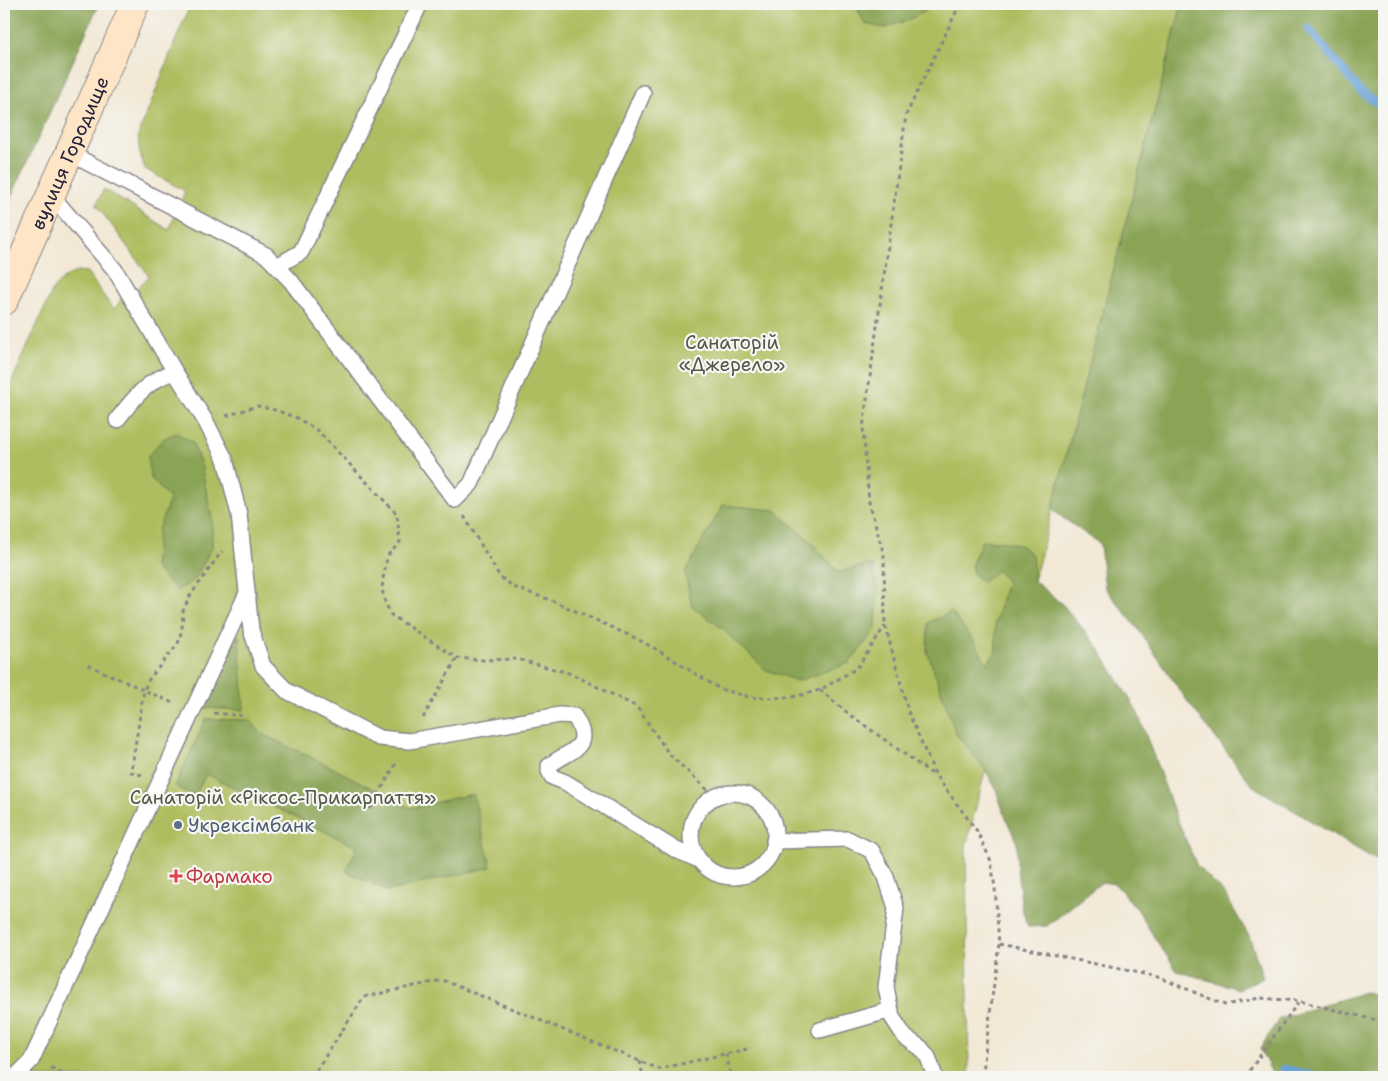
<svg xmlns="http://www.w3.org/2000/svg" width="1388" height="1081" viewBox="0 0 1388 1081" font-family="'Shantell Sans',sans-serif">
<style>
.green{fill:#aebd5f;stroke:#68704d}
.forest{fill:#8aa456;stroke:#566348}
.lines{fill:none;stroke-linecap:round;stroke-linejoin:round}
.stream{stroke:#69a2d8;stroke-width:8}
.lane-casing{stroke:#8a8588;stroke-width:18}
.secondary-casing{stroke:#8a8588;stroke-width:30}
.path{stroke:#8a8588;stroke-width:3;stroke-dasharray:4 4;stroke-linecap:butt}
.lane{stroke:#fff;stroke-width:15}
.secondary{stroke:#fde5c5;stroke-width:28}
.service-dot{fill:#5c6f8a;stroke:#f6f6f2;stroke-width:2}
.health-dot{fill:#e0444e;stroke:#f6f6f2;stroke-width:2}
.labels{text-anchor:middle;stroke-width:4.5;stroke-linejoin:round;paint-order:stroke}
.street-label{font-size:19px;fill:#22223b;stroke:#f6f6f2}
.park-label{font-size:19px;fill:#535848;stroke:#f6f6f2}
.service-label{font-size:19px;fill:#4e5e75;stroke:#f6f6f2;text-anchor:start}
.health-label{font-size:19px;fill:#be3a42;stroke:#f6f6f2;text-anchor:start}
</style>
<rect width="100%" height="100%" fill="#f6f6f2"/>
<filter id="ink" filterUnits="userSpaceOnUse"><feTurbulence type="fractalNoise" baseFrequency=".02" numOctaves="2"/><feDisplacementMap in="SourceGraphic" scale="10" xChannelSelector="R" yChannelSelector="G"/><feConvolveMatrix kernelMatrix="1 2 1 2 8 2 1 2 1" color-interpolation-filters="sRGB"/></filter>
<filter id="wash" filterUnits="userSpaceOnUse"><feTurbulence type="fractalNoise" baseFrequency=".0096" numOctaves="4" result="noise"/><feDisplacementMap in="SourceGraphic" scale="20" xChannelSelector="R" yChannelSelector="G"/><feGaussianBlur stdDeviation="1.12" result="paint"/><feColorMatrix in="noise" values="0 0 0 0 0 0 0 0 0 0 0 0 0 0 0 0 0 1.4 0 .05"/><feComposite in="paint" operator="in"/></filter>
<g filter="url(#wash)">
<rect width="100%" height="100%" fill="#f2e8d5"/>
<path class="green" d="M191,4h991l-216,842 3,231h-965v-678l49,-110c10,-11 19,-19 34,-17l26,37 6,-6 3,-6 3,3 24,-24 -53,-72 8,-15 65,41 16,-39 -40,-22 -5,-15 -2,-18 42,-107z"/>
<path class="forest" d="M4,4h95l-95,209z
M855,4h73l-2,7 -18,9 -23,8 -20,-4z
M1182,4h202v861l-131,-79 -65,-84 -50,-73 -33,-41 -5,-44 -48,-34z
M176,433l16,9 9,23 11,53v29l-17,32 -18,12 -23,-24 4,-37 12,-31 -20,-22 -2,-21 15,-17z
M723,505l52,5 34,30 29,32 34,-8 6,26 -2,39 -27,34 -51,18 -32,-11 -43,-41 -31,-23 -7,-34z
M982,541h19l21,5 10,9 2,26 29,24 35,42 39,64 38,103 22,52 27,27 25,43 14,41 -24,12 -62,-18 -23,-34 -16,-27 -23,-26 -13,-2 -55,44 -19,1 -6,-18 -5,-40v-26l-12,-27 -10,-29 -10,-18 -29,-35 -29,-83 1,-28 23,-11 23,29 13,23 9,-13 -1,-28 12,-41 -9,-12 -16,12 -8,-7 -3,-9z
M239,635l5,75 -41,-2z
M206,719l44,1 12,14 67,32 81,42 63,-14 18,73 -103,24 -42,-20 11,-24 -151,-73 -11,22 -20,-10z
M1365,992l19,5v80h-110l-14,-28 19,-30z"/>
<g class="lines">
<path class="stream" d="M1308,28l52,63 24,18
M1284,1069l34,8"/>
</g>
</g>
<g filter="url(#ink)">
<g class="lines">
<g class="lane-casing">
<path id="lane" d="M69,153l197,102 25,26 164,219 16,-16 172,-391
M51,195l64,75 60,102 31,50 19,37 14,55 12,116 12,36 24,25 92,47 30,3 151,-26 14,1c22,33 -6,34 -25,50v5l3,6 13,5 111,68 23,10
M277,266l24,-14 117,-244 1,-4
M117,420c16,-21 31,-41 58,-48
M691 835a42 42 0 1 1 84 0a42 42 0 1 1-84 0Z
M774,841l74,-2 24,12 14,26 10,31 -10,79 6,30 13,20 16,11 7,9 7,20
M820,1030l71,-20
M15,1077l16,-16 216,-468"/>
</g>
<g class="secondary-casing">
<g id="secondary">
<path id="s1" d="M4,301l131,-297"/>
</g>
</g>
<path class="path" d="M960,4l-54,111 -43,313 6,74 15,53 1,70 24,89 27,62 41,55 14,30 4,27 4,56 -15,117 -1,16
M226,416l31,-10 18,4 22,8 21,13 79,83 3,28 -12,13 -4,16 -2,18 3,13 6,13 66,43 26,2 34,-1 55,15 65,33 32,47 47,44
M464,516l36,61 16,11 37,13 78,35 25,13 64,40 29,8 19,1 25,-1 27,-7 37,-22 28,-42
M88,665l87,39
M820,690l29,24 86,62
M214,713l31,3
M423,718l34,-60
M142,775l-11,-3 13,-82 5,-11 29,-35 4,-15 1,-18 7,-15 32,-45
M370,809l28,-49
M999,944l159,33 67,28 35,-7 39,3 85,21
M726,1054l5,23
M640,1061l3,16
M51,1068l24,9
M312,1077l52,-80 78,-17 217,89 92,-21
M1245,1077l54,-76"/>
<use href="#lane" class="lane"/>
<use href="#secondary" class="secondary"/>
</g>
</g>
<circle class="service-dot" cx="178" cy="825" r="5"/>
<path class="health-dot" d="M173.5 868.5h5v5h5v5h-5v5h-5v-5h-5v-5h5z"/>
<g class="labels">
<g class="street-label">
<text dy="7" stroke="none"><textPath href="#s1" startOffset="162">вулиця Городище</textPath></text>
</g>
<g class="park-label">
<text x="732" y="349">Санаторій<tspan x="732" dy="22">«Джерело»</tspan></text>
<text x="283" y="804">Санаторій «Ріксос-Прикарпаття»</text>
</g>
<g class="service-label">
<text x="188" y="832">Укрексімбанк</text>
</g>
<g class="health-label">
<text x="186" y="883">Фармако</text>
</g>
</g>
<rect width="1388" height="1081" fill="none" stroke="#f6f6f2" stroke-width="20"/>
</svg>
